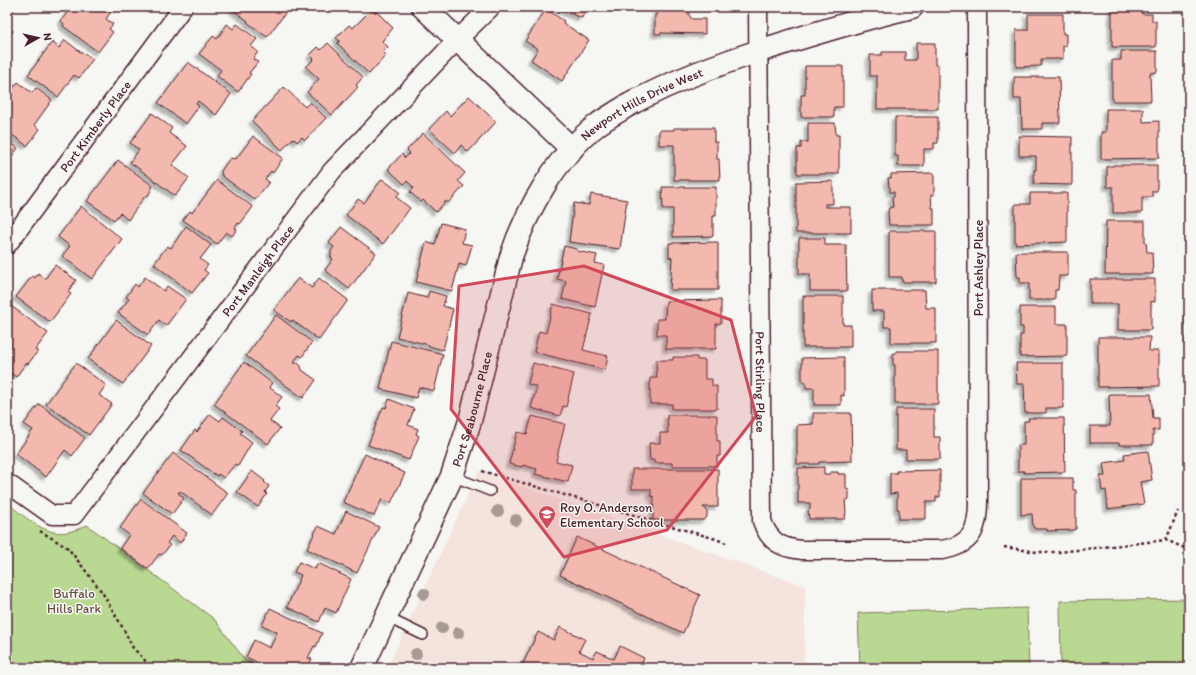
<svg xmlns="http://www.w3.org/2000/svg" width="1196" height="675" viewBox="0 0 1196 675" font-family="Itim,sans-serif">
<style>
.built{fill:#f5e4de}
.green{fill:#b9d992;stroke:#827c5e}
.building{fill:#f3b9ae;stroke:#4a1f2b;filter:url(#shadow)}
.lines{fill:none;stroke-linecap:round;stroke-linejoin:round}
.lane-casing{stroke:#4a1f2b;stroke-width:12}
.street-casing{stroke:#4a1f2b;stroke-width:21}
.secondary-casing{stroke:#4a1f2b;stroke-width:25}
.path{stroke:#4a1f2b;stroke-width:2.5;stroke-dasharray:3 3;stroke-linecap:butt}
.lane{stroke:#f6f6f2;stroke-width:9}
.street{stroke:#f6f6f2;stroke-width:18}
.secondary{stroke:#f6f6f2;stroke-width:22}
.tree{fill:#a79a93}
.marked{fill:#d1495b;fill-opacity:0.2;stroke:#d1495b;stroke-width:3;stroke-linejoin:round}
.labels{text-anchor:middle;stroke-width:3;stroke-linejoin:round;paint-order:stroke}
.street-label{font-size:13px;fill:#4a1f2b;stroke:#f6f6f2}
.poi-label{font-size:13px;fill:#4a1f2b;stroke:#f6f6f2;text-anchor:start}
.park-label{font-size:13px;fill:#664e45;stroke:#f6f6f2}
</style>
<defs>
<filter id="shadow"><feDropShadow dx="-3.5" dy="3.5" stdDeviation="1" flood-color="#0004"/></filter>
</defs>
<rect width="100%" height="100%" fill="#f6f6f2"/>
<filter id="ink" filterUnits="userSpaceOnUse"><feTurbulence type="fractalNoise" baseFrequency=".025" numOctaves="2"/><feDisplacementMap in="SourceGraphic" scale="8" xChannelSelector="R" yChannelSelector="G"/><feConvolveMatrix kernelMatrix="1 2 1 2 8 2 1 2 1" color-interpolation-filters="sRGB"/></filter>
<g filter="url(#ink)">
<path class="built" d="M479,471l326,115 -1,82h-417z"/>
<path class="green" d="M1185,312l4,1v35h-4z
M7,503c19,14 40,36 65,28 5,-1 10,-4 15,-6l127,94 31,41 17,8h-242l-13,-7z
M1189,599v69h-128l-1,-67z
M1027,608l2,60h-169l-2,-55z"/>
<path class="building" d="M7,7h9l-9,12z
M71,7h43l-8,12 7,5 -4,5 4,3 -15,20 -35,-26 1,-2 -3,-3z
M235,7h55l-23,30 -20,-15 1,-1 -15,-11z
M562,7h24l-4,11 -21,-8z
M657,7h32v8l3,4h13v15l-44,-1v1h-6v-19l2,-1z
M1112,7h30v7h10v7h4v26h-44z
M546,9l18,12 -1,2 26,17 -27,41 -31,-21 7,-11 -13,-8z
M371,10l2,2h4l16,16 -11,13 6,6 -5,5 3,3 -17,19 -32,-31 3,-2 -4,-3 13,-13 4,3z
M1028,14h35v20h3v12h-3v13h-22v7l-25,1v-37h12z
M227,24l6,5 4,-5 20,15 -6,7 7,6 -5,7 5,3 -9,11 2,1 -13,18 -21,-16 4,-6 -22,-16 14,-18 4,3z
M7,26l6,5 -6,8z
M65,40l18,14 1,-1 9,6 -14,19 -5,-3 -16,22 -30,-22 24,-33 7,6z
M328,43l35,34 -7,8 2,2 -26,28 -25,-23 12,-13 -13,-12 8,-8 -4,-4 8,-8 3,3z
M916,43h19v22h3v44h-61v-33h-7v-21h12v-3h23v8h11z
M1121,51h36v21l-7,1 1,28h-39v-41h9z
M188,62l43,32 -15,21 -18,-14 -2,3 3,2 -13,18 -28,-21z
M805,66h38v41h-9v10h-33v-22h4z
M1014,77h45l1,46h-18v6h-20l-1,-30h-7z
M18,82l14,11 4,-5 16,12 -18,25 6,4 -13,17 -20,-15v-35z
M284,87l21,20 5,-5 16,16 -21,22 -3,-3 -5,5 -4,-4 -11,12 -30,-29z
M469,96l27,26 -28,30 -7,-7 -6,8 -26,-24 17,-18 4,5z
M1106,109h37v13l16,-1v37l-58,1v-27h5z
M152,113l20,15 -3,5 18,13 -15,19 17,13 -14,18 -45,-34 9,-12 -9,-7z
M895,117h43v26h-4v6h-10v17h-26v-10h-3z
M808,123h27l1,12h3v39h-42v-26h4v-6h7z
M674,128h40v14h3v17h2l1,21h-46v-35h-15v-15h15z
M423,133l42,40 -7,8 6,5 -16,17 -2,-2 -10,11 -13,-12 -2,2 -11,-10 4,-4 -7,-7 -3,3 -16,-15 14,-15 3,4 5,-5 -3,-3z
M253,136l30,22 -10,15 -2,-2 -6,8 4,3 -14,18 -33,-24 -1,-5 9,-13 6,1z
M1019,136l53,1v48l-38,-1v-14h2v-14h-17z
M7,139l11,9 -11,15z
M118,160l35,26 -5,10h-3l-17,24 -8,-7 -6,7 -27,-19z
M1113,165h44v26h-5v6h-10v16h-29v-26h-6v-21h6z
M934,173v22h-3l1,13h2v17h-45l-1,-14 1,-3 4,-1 -1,-10h2v-5h-4v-5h-1l-1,-9h3v-4z
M382,179l18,13 -4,5 14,11 -27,36 -37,-29 12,-16 6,4z
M217,180l36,27 -13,17 -2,-1 -3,5 2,1 -5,7 -6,-4 -9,12 -34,-24 7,-9 2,2z
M833,181v23h-8v3h26v26h-55v-51z
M662,187h54v29h-3v20l-40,1v-28h-10z
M1030,193h37v49l-52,2v-40h15z
M591,194l36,6 -7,49 -51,-7 5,-39 15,2z
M81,206l41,33 -30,40 -30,-23 8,-10 -12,-9z
M1106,221h39v21h1l1,10h5l1,22h-48z
M441,223l24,6 -3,14 10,2 -6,21 -7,-2 -7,27 -36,-9 10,-40 9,3z
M186,226l25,19 -11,14 8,6 -4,5 4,3 -16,20 -38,-29 13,-18 4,2z
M341,227l35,26 -27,36 -24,-19 8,-11 -2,-2v-6l3,-4 -5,-4z
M889,231h47v51h-34v-5h-13z
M799,238h26v7h21l1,46h-37v-17h-11z
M718,242v48h-48l2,-32 -3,-1v-14z
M564,246l13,3v2l20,4 -2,8 9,2 -9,42 -33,-8 4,-18 -9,-2z
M1016,252h52v24h-9l-1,14h-3v10h-26v-17h-9v-6h-3z
M55,265l21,15 -8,12 3,2 -21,28 -34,-25 16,-21 3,2 3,-5 7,6z
M145,277l19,14 3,-5 19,13 -20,27 -7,-6 -11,15 -30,-22 11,-14 -3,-2 9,-13 3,3z
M298,278l14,10 7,-10 29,22 -29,40 -27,-20 -1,2 -17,-12z
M1090,279h65v23l-4,-1v29h-33v-26h-28z
M872,290h53l1,18h10v35h-45v-16h-7v-16h-12z
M429,291l17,5 -3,10 10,3 -10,41 -14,-4v-1l-32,-8 11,-44 19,5z
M803,296h40v29h8v22h-48z
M721,300v23l-5,1v25h-50v-14h-9v-16h8l1,-18z
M553,304l39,10 -9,36 25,6 -3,14 -71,-18 5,-21 7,2z
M11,306l37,27 -13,17 3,1 -10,13 -2,-1 -10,14 -9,-7v-58z
M1020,307h36v17h11v32l-47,1v-22h3v-8h-3z
M276,315l36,27 -10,15 -3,-2 -6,8h5l3,3 1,4 14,10 -13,18 -57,-42z
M116,320l35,26 -28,38 -35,-25z
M1098,337h52l-1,14h10v35l-61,1z
M391,341l52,13 -9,37 -15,-4 -3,11 -36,-9z
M896,351h42v53h-43v-39h-2v-12h3z
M673,357h24v3h8v19h7v7h5v23h-45v-5h-22v-26h7l-1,-18h17z
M844,357v39l-3,-1v10h-27v-17h-8v-6h-4v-24z
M244,362l28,21 -3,4 13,10 -7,9 4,3 -9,12 10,7 -12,16 -54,-40z
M76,363l30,22 -7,10 13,9 -23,31 -43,-31z
M533,363l41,11 -8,33 -3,-1 -3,10 -29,-8 6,-21 -9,-3z
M1016,363h47v45h-17v5h-21l-1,-29h-7z
M1109,394h42l2,24h6v12h-6v15h-34v-2h-29v-17h20z
M389,399l25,10 -6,16 10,4 -2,5 3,2 -10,24 -41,-15 15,-38 3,1z
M39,404l46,34 -13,18 -7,-6 -19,27 -30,-23 17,-24 -9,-6z
M896,409h38v28h6v22h-34v-9h-10z
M813,413h38l1,48 -33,1v2h-22v-39l16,-1z
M210,414l10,7 3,-4 19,14 -2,2 12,9 -14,24 -3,-2 -11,14 -6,-4 -1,2 -36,-26 14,-20 2,2z
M667,415h50v26h3v15h-3v10h-45v-3h-18v-3h-4l-1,-17h11v-10h8z
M532,416l33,8 -9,37 16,4 -4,17 -33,-8 2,-5 -14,-4 -1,2 -13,-3 8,-32 10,2z
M1028,418h36l1,54 -41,1v-2h-6v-26h6v-24h5z
M1148,451l4,29 -12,2 4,22 -36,5 -2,-19 -4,1 -2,-15h5l-2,-13 22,-3 -1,-6z
M173,453l55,40 -16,22 -32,-24 -2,2 6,5 -12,16 -29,-21z
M365,454l40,19 -14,30 -9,-4 -8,17 -31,-14z
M824,467v7h6v-2h8v2h8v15l3,1v9l-4,2 1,11 -1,7h-36l-1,-8 2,-2v-6h-12v-35z
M632,469h86v38h-15l4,3v7l-4,3h-50l1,-23 -3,-1v-7h-19z
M940,470v27h-4v5h-10v17h-27v-10h-2v-16l-7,1v-21h7l-1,-2z
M252,471l13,10 -1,1 5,4 -4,6 2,2 -9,13 -21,-15z
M1021,478h52v12h3v39h-2v1l-27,1v-2h-12l-1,-2h-1l-1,-13 -11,1z
M141,499l46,34 -7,10 -8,-7 -5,7 3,2 -8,10 -3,-1 -11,15 -28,-21 9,-13 -9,-7z
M346,511l33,16 -22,46 -50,-24 11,-23 18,8z
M577,537l123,58 -17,38 -123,-58z
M299,562l16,7 3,-6 33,16 -15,34 -11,-5 -6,14 -32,-15 14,-32 -7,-3z
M270,608l52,25 -6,14 -2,-1 -6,12 4,1 -5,9h-38l-23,-11 8,-17 16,8 7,-16 -15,-7z
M560,627l25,12 -6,12 14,7 4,-7 17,8 6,-13 24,12 -4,10h-119l17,-36 16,8z"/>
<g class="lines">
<g class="lane-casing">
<path id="lane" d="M452,476l38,15
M386,617l37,18"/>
</g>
<g class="street-casing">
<g id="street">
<path id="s1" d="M758,7l4,514c7,20 18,27 40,29h140c30,-5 36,-20 36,-49l-1,-494"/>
<path id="s2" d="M7,245l176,-238"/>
<path id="s3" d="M7,483l45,32h22l258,-344 125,-131 34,-33"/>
</g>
</g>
<g class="secondary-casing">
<g id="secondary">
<path d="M423,7l149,142"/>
<path id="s4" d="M362,668l90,-192 18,-55 41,-164c16,-48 45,-100 86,-132 9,-7 19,-12 28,-18 39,-22 80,-38 122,-52 55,-18 110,-35 165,-48"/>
</g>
</g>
<path class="path" d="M482,471l234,68 10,4
M40,531l28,17 34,44 22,38 9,18 11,11 5,9
M1166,540l12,-29
M1004,547l33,5h22l107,-12 23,10"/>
<use href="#lane" class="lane"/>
<use href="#street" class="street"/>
<use href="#secondary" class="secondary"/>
</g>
<g class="tree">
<circle cx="498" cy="511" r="6"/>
<circle cx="516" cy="520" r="6"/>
<circle cx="424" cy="594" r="6"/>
<circle cx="442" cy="628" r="6"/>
<circle cx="458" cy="633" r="6"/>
<circle cx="416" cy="654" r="6"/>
</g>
</g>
<path class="marked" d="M584,266l147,54 25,96 -89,114 -103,27 -113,-148 8,-123z"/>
<defs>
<g id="school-pin" transform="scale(0.9)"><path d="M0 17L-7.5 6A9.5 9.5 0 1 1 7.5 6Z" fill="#d1495b" stroke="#f6f6f2"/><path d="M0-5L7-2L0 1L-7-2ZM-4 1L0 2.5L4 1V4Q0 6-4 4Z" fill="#fff"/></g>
</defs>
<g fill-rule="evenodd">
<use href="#school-pin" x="547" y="514"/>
</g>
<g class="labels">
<g class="street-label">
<text dy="5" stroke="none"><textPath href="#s4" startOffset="648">Newport Hills Drive West</textPath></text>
<text dy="5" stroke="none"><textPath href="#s2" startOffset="148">Port Kimberly Place</textPath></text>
<text transform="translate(978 268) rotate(-90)" y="5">Port Ashley Place</text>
<text dy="5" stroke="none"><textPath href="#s3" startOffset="383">Port Manleigh Place</textPath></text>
<text dy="5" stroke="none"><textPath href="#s1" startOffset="375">Port Stirling Place</textPath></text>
<text dy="5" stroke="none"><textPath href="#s4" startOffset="282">Port Seabourne Place</textPath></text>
</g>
<g class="poi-label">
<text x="560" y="512">Roy O. Anderson<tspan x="560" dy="15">Elementary School</tspan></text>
</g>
<g class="park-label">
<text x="74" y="598">Buffalo<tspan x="74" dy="15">Hills Park</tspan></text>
</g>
</g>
<rect width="1196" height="675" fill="none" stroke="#f6f6f2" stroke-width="24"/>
<rect x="12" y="12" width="1172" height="651" fill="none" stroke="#4a1f2b" stroke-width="1.5" filter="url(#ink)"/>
<g transform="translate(38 38) rotate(82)" stroke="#f6f6f2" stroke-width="3" paint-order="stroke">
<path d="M0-3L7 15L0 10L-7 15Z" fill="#4a1f2b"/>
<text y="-6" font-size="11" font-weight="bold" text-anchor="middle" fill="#4a1f2b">N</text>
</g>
</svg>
